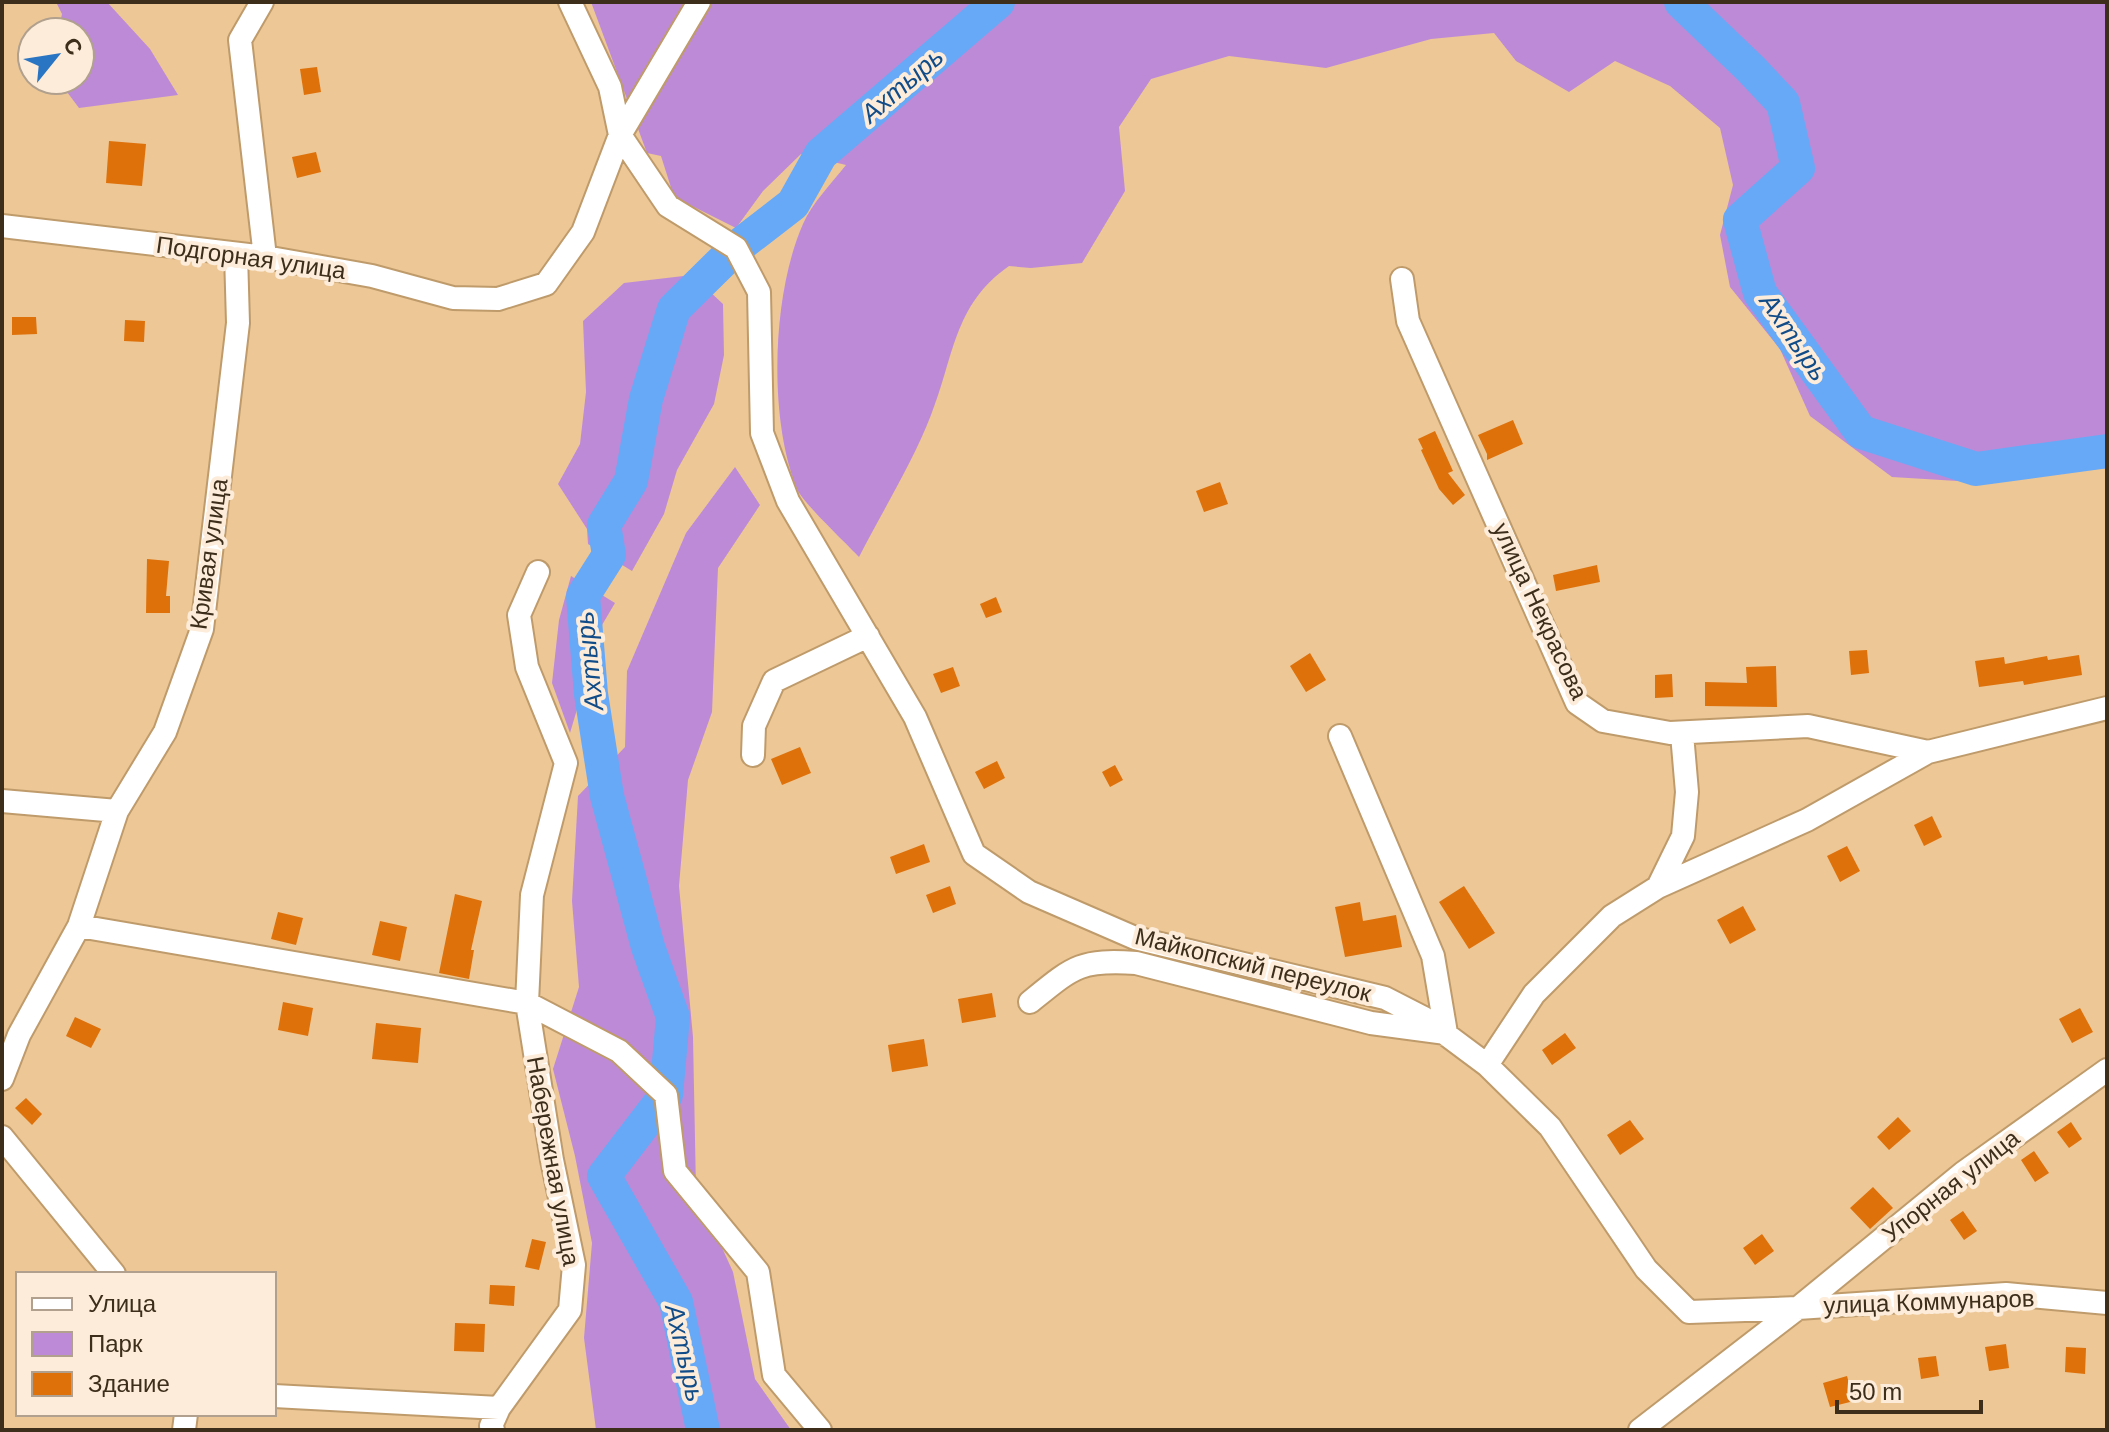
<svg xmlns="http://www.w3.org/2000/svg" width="2109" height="1432" viewBox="0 0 2109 1432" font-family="Helvetica,sans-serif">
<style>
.green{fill:#bd8ad8}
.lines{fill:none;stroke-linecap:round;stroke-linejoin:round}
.river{stroke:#67a9f6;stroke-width:34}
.building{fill:#de710a}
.minor-casing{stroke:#bf9b6b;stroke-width:26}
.minor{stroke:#fff;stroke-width:22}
.labels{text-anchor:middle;stroke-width:8;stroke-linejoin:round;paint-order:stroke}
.street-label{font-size:24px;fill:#3d2e1b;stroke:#fcecd9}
.water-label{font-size:26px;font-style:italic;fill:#114c89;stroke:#fcecd9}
</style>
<rect width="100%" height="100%" fill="#edc796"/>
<path class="green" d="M56,2h51l43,47 28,46 -99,13 -21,-28h22v-48h-22l4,-18z
M591,2h1516v466l-133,14 -82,-5 -82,-61 -30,-67 -50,-62 -10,-52 13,-50 -13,-57 -50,-42 -55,-25 -46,31 -53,-31 -22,-28 -63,6 -105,29 -97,-12 -78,23 -32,48 6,64 -43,72 -51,5 -22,-2c-56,39 -55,92 -78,149 -19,49 -48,95 -72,142 -13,-14 -56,-54 -62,-68 -29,-71 -25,-195 6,-265 9,-21 29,-41 43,-59l-45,-11 -38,37 -27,37 -62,-31 -13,-41 -14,-3z
M692,275l31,29 1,51 -10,49 -37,66 -13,44 -32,57 -44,-27 -1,-15 -29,-45 22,-40 6,-52 -3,-71 41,-38z
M735,467l25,38 -42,63 -6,144 -24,68 -9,106 14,151 3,153 37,82 22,107 36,51h-195l-12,-92 8,-95 -17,-87 -22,-87 26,-82 -7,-86 6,-105 47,-49 2,-76 59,-138z
M571,576l44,27 -13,22 -32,108 -18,-50 7,-63z"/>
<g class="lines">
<path class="river" d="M1681,2l70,67 32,34 15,65 -58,52 20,73 101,139 115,37 131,-18
M703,1430l-27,-128 -72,-126 62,-81 7,-78 -25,-70 -41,-151 -16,-102 -8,-98 26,-41 -5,-30 27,-44 15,-82 28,-90 62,-61 57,-44 28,-50 177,-152"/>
</g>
<path class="building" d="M317,67l4,25 -17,3 -4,-26z
M109,141l37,3 -4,42 -36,-3z
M316,152l5,20 -24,6 -5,-21z
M12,317h24l1,17 -25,1z
M125,320l20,1 -1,21 -20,-1z
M1513,420l10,24 -36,16v-6l-9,-19z
M1435,431l18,40 -5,2 17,22 -12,10 -14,-16 -18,-39 2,-1 -5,-10z
M1220,482l8,22 -24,8 -8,-21z
M147,559l22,2 -3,35h4v17h-24z
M1597,565l3,17 -44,9 -3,-16z
M996,597l6,15 -16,6 -6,-14z
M1867,650l2,23 -18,2 -2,-24z
M1310,653l16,27 -20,12 -16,-26z
M2079,655l3,20 -58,10 -1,-4 -44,6 -4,-26 29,-4 1,7 42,-8 1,4z
M1776,666l1,41 -72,-1v-24l42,1 -1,-16z
M953,667l7,19 -19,7 -8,-19z
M1672,674l1,23 -18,1v-23z
M800,747l11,26 -29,12 -11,-26z
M997,761l8,17 -21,11 -9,-17z
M1115,765l8,15 -13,7 -8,-15z
M1932,816l10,21 -18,9 -10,-21z
M924,844l6,18 -34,12 -6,-17z
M1847,846l13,25 -20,11 -13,-26z
M950,886l6,18 -23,9 -7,-18z
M1464,886l31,47 -26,16 -30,-47z
M455,894l27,7 -11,49h3l-5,29 -30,-6z
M1360,902l3,19 33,-6 6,32 -57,10 -10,-50z
M1743,906l13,24 -26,14 -13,-24z
M278,912l25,6 -7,27 -25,-6z
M380,921l27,6 -7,34 -28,-6z
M992,993l4,24 -34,6 -4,-24z
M283,1002l30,6 -5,28 -30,-6z
M2080,1008l13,24 -21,11 -13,-24z
M75,1017l26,12 -10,19 -25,-12z
M376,1023l45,5 -3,35 -46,-4z
M1565,1033l11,15 -24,17 -10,-15z
M924,1039l4,27 -36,6 -4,-27z
M26,1098l16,16 -10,11 -17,-17z
M1898,1117l13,14 -22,19 -12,-13z
M1630,1120l14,19 -24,16 -13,-20z
M2071,1122l11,17 -13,9 -12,-16z
M2034,1151l15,22 -14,9 -14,-22z
M1873,1187l20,21 -23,21 -20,-21z
M1963,1211l14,20 -13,9 -14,-20z
M1762,1234l12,17 -19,14 -12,-17z
M532,1239l14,3 -7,28 -14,-3z
M490,1285l25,1 -1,20 -25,-2z
M455,1323l30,1 -1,28 -30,-1z
M2006,1344l3,24 -20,3 -4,-24z
M2066,1347l20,1 -1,26 -20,-2z
M1936,1356l3,20 -18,3 -3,-21z
M1847,1376l7,25 -24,6 -7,-24z"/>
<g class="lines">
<g class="minor-casing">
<path id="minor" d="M262,2l-22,38 25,217
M699,2l-79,133 48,71 68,42 23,44 3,141 26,68 127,216 59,137 55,38 106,46 250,60 39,20 63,47 63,62 96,142 43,43 109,-4 165,-135 144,-103
M2,226l263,31 107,19 81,22 45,1 48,-15 37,-52 37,-97 -10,-48 -40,-85
M1402,279l6,42 169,382 26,18 67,12 138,-7 120,26
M753,755l1,-29 20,-45 94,-45
M2,801l115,10
M1658,887l25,-51 4,-44 -5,-58
M79,926l448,77 92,48 47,44 9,76 83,101 16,103 46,55
M1030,1002c43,-35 50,-43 106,-39l235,60 75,10 -13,-77 -93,-220
M1487,1065l47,-71 78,-78 46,-29 149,-67 121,-68 179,-44
M2,1079l17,-44 60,-109 38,-115 48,-79 37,-103 36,-306 -2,-69
M2,1137l112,137
M274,1396l225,12
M184,1430l2,-16
M493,1430l-2,-4 8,-18 71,-98 4,-45 -22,-105 -25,-157 5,-108 34,-132 -39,-96 -8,-52 19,-43
M1640,1430l158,-122 208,-14 101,9"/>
</g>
<use href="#minor" class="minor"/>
</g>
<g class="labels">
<g class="street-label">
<text transform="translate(251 258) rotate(8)" y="8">Подгорная улица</text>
<text transform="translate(209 554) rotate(-82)" y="8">Кривая улица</text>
<text transform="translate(1540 611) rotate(65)" y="8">улица Некрасова</text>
<text transform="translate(1253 965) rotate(14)" y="8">Майкопский переулок</text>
<text transform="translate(553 1161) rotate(80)" y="8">Набережная улица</text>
<text transform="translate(1951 1186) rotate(-38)" y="8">Упорная улица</text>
<text transform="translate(1929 1302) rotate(-2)" y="8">улица Коммунаров</text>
</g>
<g class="water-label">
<text transform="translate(902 85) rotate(-41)" y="9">Ахтырь</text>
<text transform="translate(1794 337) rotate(56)" y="9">Ахтырь</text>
<text transform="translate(589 661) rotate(-96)" y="9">Ахтырь</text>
<text transform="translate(685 1353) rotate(77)" y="9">Ахтырь</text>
</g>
</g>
<rect width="2109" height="1432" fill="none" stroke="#3d2e1b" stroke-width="8"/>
<rect x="16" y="1272" width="260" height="144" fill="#fcecd9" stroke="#b0a08d" stroke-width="2"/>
<rect x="32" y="1298" width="40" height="12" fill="#ffffff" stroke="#b0a08d" stroke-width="2"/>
<text x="88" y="1312" font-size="24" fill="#3d2e1b">Улица</text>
<rect x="32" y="1332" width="40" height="24" fill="#bd8ad8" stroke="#b0a08d" stroke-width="2"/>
<text x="88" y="1352" font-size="24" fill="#3d2e1b">Парк</text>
<rect x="32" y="1372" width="40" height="24" fill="#de710a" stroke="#b0a08d" stroke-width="2"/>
<text x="88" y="1392" font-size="24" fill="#3d2e1b">Здание</text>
<g transform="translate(56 56) rotate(60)"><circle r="38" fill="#fcecd9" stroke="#b0a08d" stroke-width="2"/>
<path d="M0-6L14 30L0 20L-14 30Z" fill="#2a74c4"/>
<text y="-12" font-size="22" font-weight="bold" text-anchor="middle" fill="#3d2e1b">С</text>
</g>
<path d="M1837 1400v12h144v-12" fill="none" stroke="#3d2e1b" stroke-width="4"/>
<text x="1849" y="1400" font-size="24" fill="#3d2e1b" stroke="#fcecd9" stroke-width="6" paint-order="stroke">50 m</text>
</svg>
